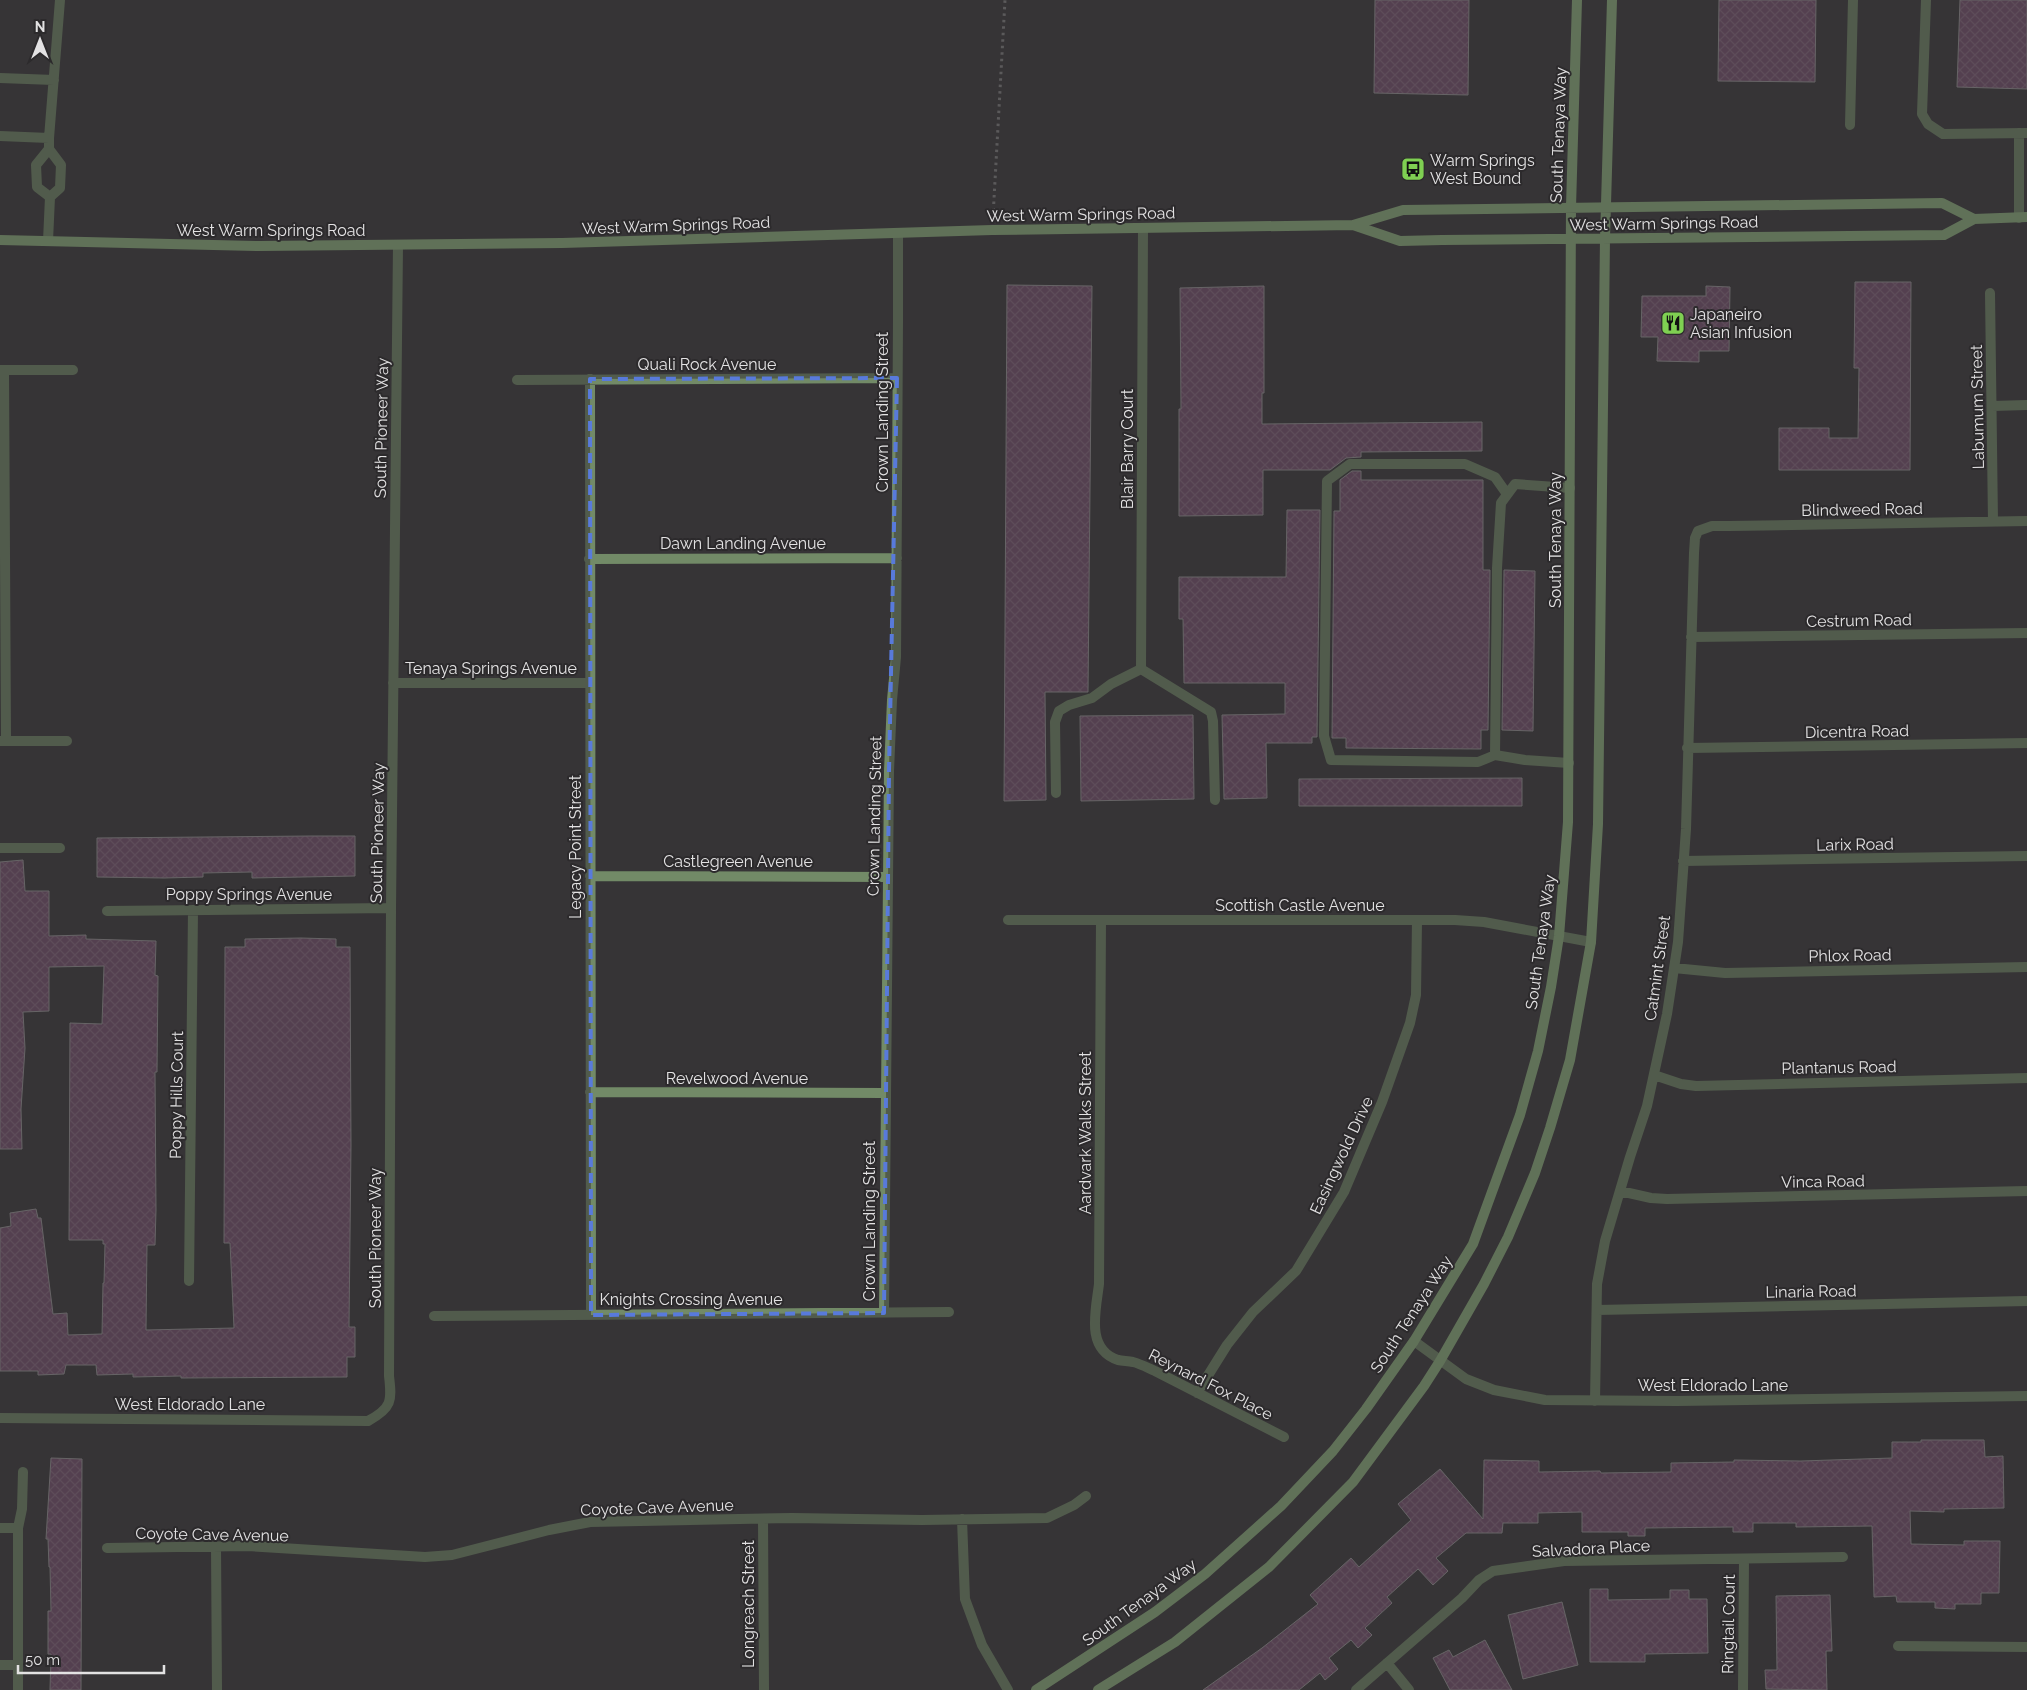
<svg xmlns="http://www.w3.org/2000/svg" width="2027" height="1690" viewBox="0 0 2027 1690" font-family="Raleway,sans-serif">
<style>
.building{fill:url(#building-cross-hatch);stroke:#a09d9f}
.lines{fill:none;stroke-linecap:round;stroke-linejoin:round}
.path{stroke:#888788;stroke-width:3;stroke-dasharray:2.5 4;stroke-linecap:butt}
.lane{stroke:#728a67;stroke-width:10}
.street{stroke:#728a67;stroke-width:10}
.secondary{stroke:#93ba81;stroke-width:10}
.marked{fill:none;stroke:#587adb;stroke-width:4;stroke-dasharray:10 6;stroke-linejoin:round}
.labels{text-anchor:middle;stroke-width:4;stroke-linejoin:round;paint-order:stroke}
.street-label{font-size:16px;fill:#e3e2e3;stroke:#2c2a2c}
.poi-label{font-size:16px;fill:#e3e2e3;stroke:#2c2a2c;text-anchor:start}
</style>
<defs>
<pattern id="building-cross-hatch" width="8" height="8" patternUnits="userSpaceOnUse" patternTransform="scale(1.25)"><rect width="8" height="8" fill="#794f6f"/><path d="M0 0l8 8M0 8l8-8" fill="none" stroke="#8c6883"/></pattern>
</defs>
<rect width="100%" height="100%" fill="#363436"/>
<path class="building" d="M1375,0h94l-1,95 -94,-2z
M1719,0h97l-1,82 -97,-1z
M1960,0h67v89l-70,-2z
M1855,282h56l-1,188h-131v-42h50v10h29l1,-70h-5z
M1007,285l85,1 -4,406h-43l1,108 -42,1z
M1264,286v107h-2v31l220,-2v29l-121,1v5l-15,1 -16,12h-67v45l-84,1v-107h2l-1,-121z
M1706,286l24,1 -1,64h-30v11l-42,-1 1,-24h-17l1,-41h64z
M1352,471h9v9h122v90h7l-2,160h-7v19l-135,-1v-10h-14l2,-227h6v-31z
M1287,510h33l-3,227h-5v6h-46l1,55 -43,1 -2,-84 63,-1v-31h-101l-1,-64h-4v-42h107z
M1504,570l31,1 -2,160 -31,-1z
M1193,715l1,84 -113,2 -1,-85z
M1522,778v28h-223v-27z
M311,836h44v40l-103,2v-6l-49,1v4l-39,1 -67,-1v-39z
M23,860l2,31h24v45l37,-1v4l70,2 -1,34 3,1 -1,96h-2l1,138 -1,35h-8l-1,85 88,-2 -4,-85h-6l1,-296h20v-8l56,-1 35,1v8h14l1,198 -2,182h6v30h-8v20l-166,1v-2l-48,1v-3l-36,1 -1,-10h-30l-2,9 -26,1v-4h-38v-143l11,-2 -1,-13 26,-4 2,9h3l12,96 14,-1 1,22 34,-1 1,-51h1l1,-39h-2v-4h-34l1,-217 32,1 2,-58 -55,1v44l-26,1 2,36 -4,61 1,40h-22v-287z
M1921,1440h63l1,17 18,-1 1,52 -60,1v3l-34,-1 1,33 53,1v-4h36l-1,52h-18v11h-26v5l-20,-1v-6h-38l-1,-6 -22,1 -2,-71 -76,1v-4h-43v9h-20v-5l-88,1v8h-17v-4h-46v-20l-44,1v10h-35l-1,10h-36l-30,25 12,13 -15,14 -15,-16 -31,28 5,6 -27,25 7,7 -14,13 -7,-8 -22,18 9,11 -13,11 -5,-7 -21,17h-96l59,-42 56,-44 -8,-9 41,-37 8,9 52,-47 -13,-16 42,-35 43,50 1,-59 55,1v11l61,-1 1,2 70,-1v-9l63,-1v-2l67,1 91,-3v-16h29z
M51,1458l31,1 -1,231h-31l1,-36h-3v-43h3l-1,-44h-1l-1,-28h-2z
M1590,1589h18v11l62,-1v-9h19v9h18l1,54 -63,1v8h-55z
M1830,1595l2,56h-6l1,39 -61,-1 -1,-19h12l-1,-74z
M1562,1602l16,63 -55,14 -15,-64z
M1485,1640l27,50h-62l-17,-32 16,-8 4,7z"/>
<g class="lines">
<path class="path" d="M993,217l12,-217"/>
<path class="lane" d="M1926,0l-4,114 6,10 15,10 84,-1
M0,78l54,2
M1850,125l3,-125
M2019,133v85
M0,136l49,2 11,-138
M49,149l-13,16 1,22 13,10 10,-9 1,-23 -12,-16v-11
M48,241l2,-44
M898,321v-88
M1507,494l-12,-17 -30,-13h-115l-23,17 -3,255 7,24 147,2 17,-7 2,-187 4,-65 14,-19 55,4
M1495,755l30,5 44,3
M1056,793l-1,-71 4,-11 10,-6 23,-7 19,-14 30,-15 70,43 2,9 2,79
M0,848h60"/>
<path class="street" d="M1990,293l3,229
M0,370h73
M4,370l2,371
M590,379l1,936
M517,380l380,-2
M1992,406l35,-1
M589,559l308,-1
M1691,637l336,-4
M1141,669l2,-441
M393,683h196
M1,741h66
M1687,748l340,-5
M1683,861l344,-5
M590,876l297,1
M107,911l284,-3
M1008,920h447l29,2 107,20
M1101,920l-2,364c-3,26 -14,65 19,76 5,1 10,1 15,2 8,2 15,6 22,9l129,66
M1674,968l51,5 302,-6
M1654,1075l27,9 15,2 331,-8
M590,1092l294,1
M1620,1191l31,7 16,1 360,-8
M189,1281l4,-371
M1597,1310l430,-9
M884,1313l5,-542 3,-71 4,-43 2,-336
M434,1316l515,-4
M1414,1341l52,38 28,11 51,10 132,1 350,-5
M1197,1393l30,-48 26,-33 43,-41 48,-79 38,-90 28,-79 6,-28 1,-75
M1595,1401l2,-117 8,-43 25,-84 17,-51 20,-92 11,-72 8,-113 8,-276 1,-15 3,-7 14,-5h17l298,-5
M0,1418l368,3c24,-13 24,-20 21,-45l2,-468 7,-663
M763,1519l1,171
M962,1519l3,80 17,46 26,45
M0,1528h18
M216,1546l1,144
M107,1548l141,-2 177,11 27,-2 97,-25 41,-8 202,-4 130,2 125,-2 27,-13 12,-9
M1898,1646l129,1
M1387,1663l22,27
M0,1665h18
M18,1690v-162l4,-19 1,-37
M1356,1690l106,-92 17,-18 14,-9 71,-10 279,-4
M1743,1690l1,-131"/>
<path class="secondary" d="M1353,225l47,16 42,-1 502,-5 30,-16
M0,240l259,6 303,-3 430,-13 361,-5 50,-15 539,-7 32,16 53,-2
M1036,1690l119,-78 50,-38 76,-68 52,-55 33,-42 48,-68 59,-97 47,-129 18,-64 13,-64 8,-51 9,-114 3,-615 6,-207
M1098,1690l77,-48 94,-75 84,-85 71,-96 16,-25 44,-77 24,-47 27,-64 15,-45 20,-68 21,-118 7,-118 7,-586 7,-238"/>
</g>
<path d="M0 0H2027V1690H0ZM897,378l-8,393 -5,542 -293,2 -1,-936z" fill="#363436" fill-opacity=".55" fill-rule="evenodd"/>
<path class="marked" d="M897,378l-8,393 -5,542 -293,2 -1,-936z"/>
<defs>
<g id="bus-square" transform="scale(1.25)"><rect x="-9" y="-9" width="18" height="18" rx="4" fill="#7fd052" stroke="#2c2a2c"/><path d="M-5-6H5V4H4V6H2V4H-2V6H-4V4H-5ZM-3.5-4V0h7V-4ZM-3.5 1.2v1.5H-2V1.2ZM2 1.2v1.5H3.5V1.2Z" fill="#111"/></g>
<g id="restaurant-square" transform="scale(1.25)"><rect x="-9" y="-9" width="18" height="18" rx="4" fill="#7fd052" stroke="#2c2a2c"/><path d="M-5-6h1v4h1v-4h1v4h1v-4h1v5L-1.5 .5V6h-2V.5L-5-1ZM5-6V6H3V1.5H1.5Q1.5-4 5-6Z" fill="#111"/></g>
</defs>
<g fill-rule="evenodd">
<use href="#bus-square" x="1413" y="169"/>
<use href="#restaurant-square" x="1673" y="323"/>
</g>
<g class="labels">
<g class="street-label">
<text transform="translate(1558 135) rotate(-88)" y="6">South Tenaya Way</text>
<text transform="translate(1081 214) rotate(-1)" y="6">West Warm Springs Road</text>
<text transform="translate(1664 223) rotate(-1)" y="6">West Warm Springs Road</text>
<text transform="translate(676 225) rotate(-2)" y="6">West Warm Springs Road</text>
<text x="271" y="236">West Warm Springs Road</text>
<text x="707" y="370">Quali Rock Avenue</text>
<text transform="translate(1977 407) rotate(-91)" y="6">Labumum Street</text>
<text transform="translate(882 412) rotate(-90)" y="6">Crown Landing Street</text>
<text transform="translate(381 428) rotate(-89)" y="6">South Pioneer Way</text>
<text transform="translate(1127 449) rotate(-90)" y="6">Blair Barry Court</text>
<text transform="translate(1862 509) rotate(-1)" y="6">Blindweed Road</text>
<text transform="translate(1555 540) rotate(-90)" y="6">South Tenaya Way</text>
<text x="743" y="549">Dawn Landing Avenue</text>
<text transform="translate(1859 620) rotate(-1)" y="6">Cestrum Road</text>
<text x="491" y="674">Tenaya Springs Avenue</text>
<text transform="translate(1857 731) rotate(-1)" y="6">Dicentra Road</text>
<text transform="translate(874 816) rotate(-89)" y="6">Crown Landing Street</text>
<text transform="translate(377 833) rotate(-89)" y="6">South Pioneer Way</text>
<text transform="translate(1855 844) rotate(-1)" y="6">Larix Road</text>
<text transform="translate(575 847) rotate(-90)" y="6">Legacy Point Street</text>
<text x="738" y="867">Castlegreen Avenue</text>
<text x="249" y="900">Poppy Springs Avenue</text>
<text x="1300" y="911">Scottish Castle Avenue</text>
<text transform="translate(1540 942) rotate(-82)" y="6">South Tenaya Way</text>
<text transform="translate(1850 955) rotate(-1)" y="6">Phlox Road</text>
<text transform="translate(1657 968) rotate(-82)" y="6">Catmint Street</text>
<text transform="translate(1839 1067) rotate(-1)" y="6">Plantanus Road</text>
<text x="737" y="1084">Revelwood Avenue</text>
<text transform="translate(176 1095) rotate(-89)" y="6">Poppy Hills Court</text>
<text transform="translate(1085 1133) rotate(-90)" y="6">Aardvark Walks Street</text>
<text transform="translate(1341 1155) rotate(-65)" y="6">Easingwold Drive</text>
<text transform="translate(1823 1181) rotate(-1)" y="6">Vinca Road</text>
<text transform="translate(869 1221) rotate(-90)" y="6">Crown Landing Street</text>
<text transform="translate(375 1238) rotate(-90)" y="6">South Pioneer Way</text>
<text transform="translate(1811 1291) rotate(-1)" y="6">Linaria Road</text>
<text x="691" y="1305">Knights Crossing Avenue</text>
<text transform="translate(1411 1314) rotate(-57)" y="6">South Tenaya Way</text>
<text transform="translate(1211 1384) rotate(27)" y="6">Reynard Fox Place</text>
<text x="1713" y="1391">West Eldorado Lane</text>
<text x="190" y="1410">West Eldorado Lane</text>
<text transform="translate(657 1507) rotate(-2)" y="6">Coyote Cave Avenue</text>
<text transform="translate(212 1534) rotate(1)" y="6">Coyote Cave Avenue</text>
<text transform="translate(1591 1548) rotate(-3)" y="6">Salvadora Place</text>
<text transform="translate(1139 1602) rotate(-36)" y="6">South Tenaya Way</text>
<text transform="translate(748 1604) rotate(-90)" y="6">Longreach Street</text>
<text transform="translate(1728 1624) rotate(-89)" y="6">Ringtail Court</text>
</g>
<g class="poi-label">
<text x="1430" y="166">Warm Springs<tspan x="1430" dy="18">West Bound</tspan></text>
<text x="1690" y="320">Japaneiro<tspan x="1690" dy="18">Asian Infusion</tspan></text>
</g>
</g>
<g transform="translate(40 40)" stroke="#2c2a2c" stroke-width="4" paint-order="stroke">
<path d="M0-4L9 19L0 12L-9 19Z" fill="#e3e2e3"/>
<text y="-8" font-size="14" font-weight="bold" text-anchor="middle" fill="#e3e2e3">N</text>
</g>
<path d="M18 1665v8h146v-8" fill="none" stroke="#e3e2e3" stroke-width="2.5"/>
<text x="25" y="1665" font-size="15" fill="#e3e2e3" stroke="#2c2a2c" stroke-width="4" paint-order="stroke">50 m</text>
</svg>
